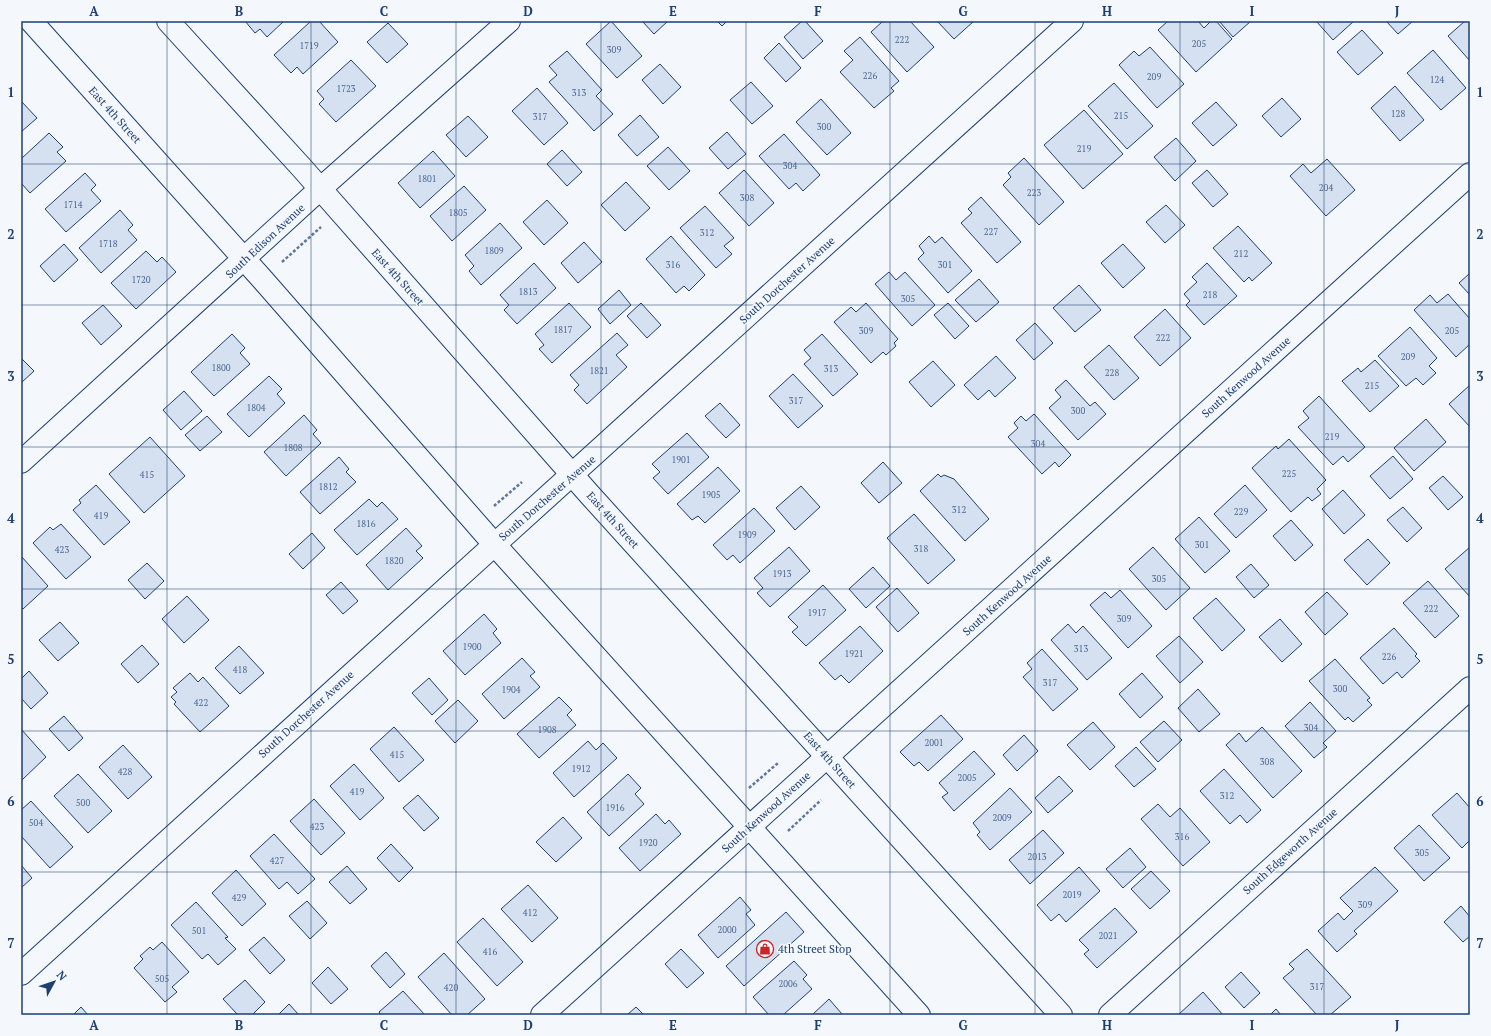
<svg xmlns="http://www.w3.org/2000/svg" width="1491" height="1036" viewBox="0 0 1491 1036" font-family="'PT Serif',serif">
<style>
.building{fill:#d5e0f0;stroke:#1d3f73}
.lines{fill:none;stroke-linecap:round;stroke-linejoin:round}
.street-casing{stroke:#1d3f73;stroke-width:24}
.secondary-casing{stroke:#1d3f73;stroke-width:24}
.path{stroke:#5e769c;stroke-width:2.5;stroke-dasharray:3 2;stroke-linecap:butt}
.street{stroke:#f4f7fb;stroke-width:22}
.secondary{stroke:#f4f7fb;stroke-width:22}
.grid{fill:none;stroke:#1d3f73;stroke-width:1;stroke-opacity:0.55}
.labels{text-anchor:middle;stroke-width:3;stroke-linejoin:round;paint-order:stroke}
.number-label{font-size:9px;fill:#4b6792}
.street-label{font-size:11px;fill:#1d3f73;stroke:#f4f7fb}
.poi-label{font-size:11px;fill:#1d3f73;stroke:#f4f7fb;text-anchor:start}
.neatline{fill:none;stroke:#1d3f73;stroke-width:1.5}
.grid-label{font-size:13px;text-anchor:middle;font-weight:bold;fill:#1d3f73}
</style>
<rect width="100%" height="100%" fill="#f4f7fb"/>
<path class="building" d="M245,21h39l-17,16 -7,-8 -5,4z
M311,21h8l19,21 -35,32 -6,-7 -6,6 -17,-18z
M611,21l31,35 -25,22 -31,-34z
M642,21h26l-14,13z
M717,21h10l-5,5z
M802,21h3l18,20 -20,18 -19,-22z
M883,21h27l24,26 -27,25 -36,-40z
M937,21h37l-20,18z
M1168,21h30l6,7 7,-7h5l16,18 -36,33 -38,-42z
M1219,21h32l-18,16z
M1316,21h38l-21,19z
M1386,21h27l-15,13z
M1465,21h5v40l-22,-25z
M388,23l20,21 -21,19 -20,-21z
M1362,30l21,23 -25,22 -21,-23z
M860,37l39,44 -8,7 3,3 -20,17 -34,-36 13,-12 -9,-9z
M779,43l22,25 -15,14 -22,-24z
M1150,47l34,37 -27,24 -38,-43 15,-14 5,5z
M1433,50l33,38 -25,22 -34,-37z
M567,51l35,39 -6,6 17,18 -19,17 -45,-49 8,-7 -8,-9z
M351,60l25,26 -40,36 -17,-18 5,-5 -7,-8z
M660,64l21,23 -18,17 -21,-24z
M751,82l22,24 -21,18 -22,-24z
M1114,83l39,43 -26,23 -39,-43z
M1395,86l29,34 -24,21 -29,-33z
M537,88l31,35 -24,22 -32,-34z
M1282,98l19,21 -20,18 -19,-21z
M821,99l30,34 -24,22 -31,-33z
M21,101l16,17 -16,14z
M1216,102l21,23 -24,21 -21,-23z
M1084,110l39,44 -40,35 -39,-44z
M640,115l19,22 -22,19 -19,-21z
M468,116l20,21 -22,20 -20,-22z
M727,132l19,22 -18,15 -19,-21z
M49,133l14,14 -6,5 9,9 -36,32 -9,-10v-24z
M784,134l36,41 -17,16 -7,-8 -7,6 -30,-33z
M1176,138l20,23 -21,20 -21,-24z
M668,147l22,24 -21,19 -22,-24z
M562,150l20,22 -15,14 -20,-22z
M433,151l22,25 -35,32 -22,-25z
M1024,158l40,44 -25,23 -36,-40 8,-8 -3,-4z
M1327,159l28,31 -29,26 -36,-40 13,-12 8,9z
M744,170l30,33 -25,23 -30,-33z
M1207,170l21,24 -15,13 -21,-24z
M85,173l11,12 -5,5 10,11 -35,31 -21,-23z
M626,182l24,26 -25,23 -24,-26z
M464,186l22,24 -34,31 -22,-25z
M981,197l40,45 -24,21 -36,-40 11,-10 -4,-4z
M547,200l21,23 -24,22 -21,-23z
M1166,205l19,20 -20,18 -19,-21z
M705,206l29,32 -10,8 8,8 -16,14 -36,-40z
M120,210l13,15 -5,5 9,10 -36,33 -22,-25z
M500,223l22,25 -41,37 -12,-14 5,-5 -9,-11z
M1238,226l34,37 -20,18 -3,-4 -5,5 -31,-34z
M671,236l34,39 -16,16 -5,-5 -8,7 -30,-34z
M929,236l6,7 7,-6 30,34 -24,22 -30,-34 6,-6 -5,-7z
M584,242l18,20 -24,21 -17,-20z
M64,244l14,16 -24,22 -14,-16z
M1123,244l22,24 -22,20 -22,-25z
M146,251l11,11 5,-5 14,15 -40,37 -25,-26z
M534,263l22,25 -39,36 -13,-14 5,-5 -9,-10z
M1207,263l30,33 -33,29 -18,-20 4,-4 -6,-7 13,-12 -5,-5z
M889,272l7,8 9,-8 30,33 -23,21 -37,-42z
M1470,273v22l-11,-12z
M979,279l20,23 -23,20 -21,-22z
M1079,285l22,25 -26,22 -22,-24z
M619,290l12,15 -21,19 -12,-15z
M1448,294l22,25v25l-14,13 -42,-47 16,-15 7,8z
M569,303l22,24 -39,36 -13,-14 5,-4 -9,-11z
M641,303l20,22 -14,13 -20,-22z
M866,303l32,36 -4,4 2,3 -10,9 -3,-3 -12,11 -37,-41 17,-15 5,5z
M948,303l21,23 -14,13 -21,-24z
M103,305l19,21 -21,19 -19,-22z
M1165,309l26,29 -31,28 -26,-29z
M1035,323l18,20 -19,17 -18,-20z
M1410,327l27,31 -8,8 7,7 -13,12 -7,-7 -10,8 -28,-30z
M617,333l11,12 -12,10 11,12 -40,37 -13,-14 5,-5 -9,-10z
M232,334l13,14 -5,5 10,11 -36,32 -23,-24z
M822,334l36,40 -25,22 -29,-32 7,-6 -7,-8z
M1109,345l30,33 -25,22 -30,-33z
M996,356l20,22 -21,19 -6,-7 -11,10 -14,-15z
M21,358l13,13 -13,12z
M1375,360l24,26 -29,26 -28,-31 16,-13 3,4z
M933,361l22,24 -24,22 -22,-25z
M793,374l30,32 -25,22 -29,-32z
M269,376l13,13 -5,5 8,9 -36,34 -22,-23z
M1066,380l24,26 5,-4 11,12 -28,26 -29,-32 12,-11 -6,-7z
M1470,385v42l-21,-23z
M184,391l18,20 -21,19 -18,-20z
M1319,396l46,51 -17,15 -5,-6 -10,9 -35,-38 11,-9 -6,-7z
M720,403l20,22 -14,13 -21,-22z
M1034,414l37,41 -12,12 -4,-5 -13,12 -34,-37 10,-9 -4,-5 7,-7 5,5z
M304,415l13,15 -4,4 8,9 -35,33 -22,-24z
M207,416l15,16 -22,19 -15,-16z
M1426,419l20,23 -32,29 -20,-23z
M687,433l22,24 -41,37 -15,-16 7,-6 -8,-8z
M150,437l35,39 -41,37 -35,-39z
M1289,439l37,41 -9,9 4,5 -9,7 -4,-4 -17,15 -39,-44 24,-22 2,3z
M1393,456l20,23 -23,20 -20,-23z
M339,457l10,12 -3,3 10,10 -36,32 -20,-22z
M883,462l19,21 -23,20 -18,-20z
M718,467l22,24 -35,32 -7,-7 -6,4 -15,-16z
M938,474l3,3 3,-2 10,4 35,40 -24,22 -45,-50z
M1443,476l20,21 -15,13 -19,-22z
M96,485l34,37 -26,23 -31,-35 8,-7 -2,-3z
M1245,485l22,25 -31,28 -22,-24z
M801,486l19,21 -25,23 -19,-22z
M1343,490l22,25 -21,19 -22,-25z
M369,499l8,8 5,-5 16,17 -41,36 -23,-25z
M1403,507l19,21 -15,14 -20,-22z
M754,508l21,23 -35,32 -7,-8 -6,5 -14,-15z
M914,514l41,46 -27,24 -41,-46z
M1199,517l31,34 -25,22 -30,-34z
M1291,520l22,25 -18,16 -22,-25z
M61,524l30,33 -25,22 -33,-36 17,-16 3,3z
M406,528l16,18 -6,5 7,7 -35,32 -22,-25z
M312,533l13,15 -22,21 -14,-15z
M1368,539l22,24 -23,22 -23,-25z
M789,547l21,24 -40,36 -13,-14 6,-5 -9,-10z
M1153,547l37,41 -24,22 -37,-41z
M1470,547v50l-25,-28z
M21,556l27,30 -25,23 -2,-2z
M147,563l17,18 -19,18 -17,-19z
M1251,564l18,21 -15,13 -18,-21z
M873,567l17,19 -24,22 -17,-19z
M1428,581l31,35 -24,22 -32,-35z
M341,582l17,19 -15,13 -17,-19z
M823,585l23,25 -40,36 -14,-14 6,-5 -10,-10z
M897,588l22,25 -21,19 -22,-25z
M1120,590l32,36 -24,22 -38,-43 15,-13 6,6z
M1327,592l21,22 -23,21 -20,-23z
M187,596l22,24 -25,23 -22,-24z
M1216,598l29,32 -23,21 -29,-33z
M484,614l13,15 -4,4 8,10 -36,32 -22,-24z
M1280,619l22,25 -20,18 -23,-25z
M60,622l19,21 -21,18 -19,-21z
M1068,624l8,9 7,-7 29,32 -25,22 -36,-40z
M860,626l23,25 -34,32 -8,-8 -6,5 -16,-17z
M1394,628l23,26 -2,2 5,5 -18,17 -5,-6 -14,12 -23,-26z
M1179,636l24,26 -23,21 -24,-27z
M142,645l17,19 -21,19 -17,-19z
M239,646l25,27 -24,21 -25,-26z
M1042,649l36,40 -25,22 -30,-34 9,-8 -5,-6z
M522,658l13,14 -5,4 10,11 -36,32 -22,-25z
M1335,659l35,39 -3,2 5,5 -19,17 -5,-5 -3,3 -36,-39z
M29,671l19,22 -17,16 -10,-11v-19z
M190,673l8,9 5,-5 26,29 -29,26 -26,-28 2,-2 -5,-5 6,-5 -4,-4z
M1142,673l21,24 -23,21 -21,-24z
M429,678l19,22 -16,15 -20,-22z
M1198,689l22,25 -21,18 -21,-24z
M559,697l13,13 -5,5 9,10 -37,33 -22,-24z
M458,700l20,21 -23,22 -20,-22z
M1310,702l26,29 -13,12 4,4 -13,11 -29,-32z
M941,715l22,24 -35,32 -9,-9 -5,4 -14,-14z
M64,716l19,22 -14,13 -20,-22z
M1164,721l18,19 -24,22 -18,-20z
M1093,722l22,25 -25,23 -23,-25z
M394,727l30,33 -25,22 -29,-33z
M1262,727l40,44 -29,27 -47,-53 13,-12 7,9z
M21,729l25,28 -24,23 -1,-1z
M1024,735l14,16 -21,20 -14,-16z
M588,741l8,9 7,-7 14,15 -43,39 -21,-24z
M123,745l29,32 -24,22 -29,-32z
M1136,747l20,22 -22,18 -19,-21z
M974,751l21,23 -41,37 -12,-14 6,-4 -9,-10z
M354,764l30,34 -24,22 -30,-34z
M1224,769l37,41 -14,13 -7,-8 -10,9 -30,-33z
M78,774l34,37 -24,22 -34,-37z
M628,774l13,14 -6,6 9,10 -35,32 -22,-24z
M1059,776l14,15 -25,22 -13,-15z
M1010,788l22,24 -42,38 -13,-15 3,-3 -7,-9z
M1457,793l13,15v32l-8,8 -30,-33z
M418,795l21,23 -15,13 -21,-23z
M314,799l31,34 -24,22 -31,-34z
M31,801l42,46 -23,21 -29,-32v-26z
M1158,804l12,13 10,-9 30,34 -27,24 -42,-47z
M656,814l9,10 4,-4 12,14 -41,37 -21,-23z
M563,817l19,21 -26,24 -20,-20z
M1419,825l31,33 -26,23 -30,-33z
M1043,830l21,23 -34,31 -21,-24z
M274,834l41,45 -17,15 -11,-12 -8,7 -29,-33z
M391,844l22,24 -14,14 -22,-24z
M1130,848l16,19 -23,21 -17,-19z
M21,865l11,13 -11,10z
M347,866l20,23 -17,15 -21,-22z
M1079,867l21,24 -34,31 -7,-8 -8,7 -14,-16z
M1375,867l23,24 -44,40 3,3 -20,18 -19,-21 20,-18 6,7 9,-9 -13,-13z
M236,870l30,34 -24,22 -30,-33z
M1151,871l19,20 -20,18 -19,-20z
M528,885l30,33 -26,24 -31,-33z
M740,897l11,13 -5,4 9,11 -37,33 -20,-23z
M307,901l20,22 -17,16 -21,-23z
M196,902l32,35 -3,1 11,11 -18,16 -10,-11 -6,5 -31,-34z
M1461,906l9,11v19l-7,6 -19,-20z
M1115,908l22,24 -40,36 -13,-14 5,-4 -10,-10z
M786,912l18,20 -60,54 -18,-20z
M483,918l40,44 -26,24 -40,-44z
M264,937l21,23 -15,14 -21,-24z
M162,942l27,30 -17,15 5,5 -12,10 -31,-34 9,-9 -3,-3 10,-9 3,3z
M681,949l23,24 -17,15 -22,-24z
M1307,949l44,48 -21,18h-13l-34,-37 11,-9 -5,-5z
M386,952l19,22 -15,14 -19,-22z
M444,953l41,46 -18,16h-15l-34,-38z
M794,961l13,14 -4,4 9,10 -29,26h-14l-16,-18z
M328,967l20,22 -17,15 -19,-21z
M1241,972l19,21 -16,15 -19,-21z
M245,980l20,22 -13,13h-14l-15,-16z
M403,991l22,24h-44l-2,-3z
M1203,992l20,23h-45z
M829,999l13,15 -1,1h-29z
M289,1004l10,11h-21z
M81,1007l7,8h-15z
M636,1007l8,8h-17z
M1276,1009l5,6h-11z"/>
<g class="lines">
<g class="street-casing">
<path id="street" d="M21,462l299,-273 189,-168
M21,974l1051,-953
M542,1015l928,-841
M1110,1015l360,-327"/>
</g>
<g class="secondary-casing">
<path id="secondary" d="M31,21l232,259 231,264 425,471
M168,21l134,147 288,327 471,520"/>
</g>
<path class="path" d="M282,262l39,-35
M494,506l28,-24
M749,788l29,-25
M788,831l33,-31"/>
<use href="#street" class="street"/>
<use href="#secondary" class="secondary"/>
</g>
<path class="grid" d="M167,21v994M311,21v994M456,21v994M601,21v994M746,21v994M890,21v994M1035,21v994M1180,21v994M1324,21v994M21,164h1449M21,305h1449M21,447h1449M21,589h1449M21,731h1449M21,872h1449"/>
<defs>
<g id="shop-ring" transform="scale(0.9)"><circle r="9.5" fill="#f4f7fb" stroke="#c62828" stroke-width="1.5"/><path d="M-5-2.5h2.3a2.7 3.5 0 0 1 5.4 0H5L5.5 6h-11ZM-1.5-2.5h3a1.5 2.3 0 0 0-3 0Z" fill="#c62828"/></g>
</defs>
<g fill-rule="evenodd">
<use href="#shop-ring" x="765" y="949"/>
</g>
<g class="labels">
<g class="number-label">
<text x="902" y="43">222</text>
<text x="1199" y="47">205</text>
<text x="309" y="49">1719</text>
<text x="614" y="53">309</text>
<text x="870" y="79">226</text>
<text x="1154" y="80">209</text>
<text x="1437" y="83">124</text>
<text x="346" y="92">1723</text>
<text x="579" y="96">313</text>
<text x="1398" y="117">128</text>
<text x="1121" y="119">215</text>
<text x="540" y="120">317</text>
<text x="824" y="130">300</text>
<text x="1084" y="152">219</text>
<text x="790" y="169">304</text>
<text x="427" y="182">1801</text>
<text x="1326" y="191">204</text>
<text x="1034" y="196">223</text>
<text x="747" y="201">308</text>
<text x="73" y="208">1714</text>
<text x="458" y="216">1805</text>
<text x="991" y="235">227</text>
<text x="707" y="236">312</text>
<text x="108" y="247">1718</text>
<text x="494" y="254">1809</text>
<text x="1241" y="257">212</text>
<text x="673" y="268">316</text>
<text x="945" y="268">301</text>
<text x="141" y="283">1720</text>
<text x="528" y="295">1813</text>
<text x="1210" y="298">218</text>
<text x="908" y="302">305</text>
<text x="563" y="333">1817</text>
<text x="866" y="334">309</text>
<text x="1452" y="334">205</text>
<text x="1163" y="341">222</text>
<text x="1408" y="360">209</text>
<text x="221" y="371">1800</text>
<text x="831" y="372">313</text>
<text x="599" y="374">1821</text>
<text x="1112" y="376">228</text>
<text x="1372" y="389">215</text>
<text x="796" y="404">317</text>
<text x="256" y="411">1804</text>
<text x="1078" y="414">300</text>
<text x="1332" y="440">219</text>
<text x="1038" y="447">304</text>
<text x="293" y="451">1808</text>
<text x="681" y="463">1901</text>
<text x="1289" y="477">225</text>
<text x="147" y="478">415</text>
<text x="328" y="490">1812</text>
<text x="711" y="498">1905</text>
<text x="959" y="513">312</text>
<text x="1241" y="515">229</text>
<text x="101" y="519">419</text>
<text x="366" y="527">1816</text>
<text x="747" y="538">1909</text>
<text x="1202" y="548">301</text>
<text x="921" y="552">318</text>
<text x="62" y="553">423</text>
<text x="394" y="564">1820</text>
<text x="782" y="577">1913</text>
<text x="1159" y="582">305</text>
<text x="1431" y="612">222</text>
<text x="817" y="616">1917</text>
<text x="1124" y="622">309</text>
<text x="472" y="650">1900</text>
<text x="1081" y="652">313</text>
<text x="854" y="657">1921</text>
<text x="1389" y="660">226</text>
<text x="240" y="673">418</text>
<text x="1050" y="686">317</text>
<text x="1340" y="692">300</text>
<text x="511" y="693">1904</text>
<text x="201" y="706">422</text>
<text x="1311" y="731">304</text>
<text x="547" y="733">1908</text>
<text x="934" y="746">2001</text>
<text x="397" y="758">415</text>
<text x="1267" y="765">308</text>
<text x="581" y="772">1912</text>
<text x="125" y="775">428</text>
<text x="967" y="781">2005</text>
<text x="357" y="795">419</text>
<text x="1227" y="799">312</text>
<text x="83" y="806">500</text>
<text x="615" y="811">1916</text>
<text x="1002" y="821">2009</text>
<text x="36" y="826">504</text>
<text x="317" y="830">423</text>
<text x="1182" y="840">316</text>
<text x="648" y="846">1920</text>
<text x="1422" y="856">305</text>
<text x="1037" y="860">2013</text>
<text x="277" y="864">427</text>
<text x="1072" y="898">2019</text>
<text x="239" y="901">429</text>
<text x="1365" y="908">309</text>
<text x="530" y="916">412</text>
<text x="727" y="933">2000</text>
<text x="199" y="934">501</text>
<text x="1108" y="939">2021</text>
<text x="490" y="955">416</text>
<text x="162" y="982">505</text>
<text x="788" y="987">2006</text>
<text x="1317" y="990">317</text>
<text x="451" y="991">420</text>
</g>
<g class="street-label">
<text transform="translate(115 115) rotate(48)" y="4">East 4th Street</text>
<text transform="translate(265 241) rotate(-43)" y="4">South Edison Avenue</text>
<text transform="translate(398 277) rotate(48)" y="4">East 4th Street</text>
<text transform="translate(787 280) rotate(-42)" y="4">South Dorchester Avenue</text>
<text transform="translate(1246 377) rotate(-42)" y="4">South Kenwood Avenue</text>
<text transform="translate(547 498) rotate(-41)" y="4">South Dorchester Avenue</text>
<text transform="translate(613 520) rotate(48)" y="4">East 4th Street</text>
<text transform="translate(1007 595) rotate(-42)" y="4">South Kenwood Avenue</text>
<text transform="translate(306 714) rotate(-42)" y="4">South Dorchester Avenue</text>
<text transform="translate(830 760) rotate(48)" y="4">East 4th Street</text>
<text transform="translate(766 812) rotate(-42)" y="4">South Kenwood Avenue</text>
<text transform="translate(1290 851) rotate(-42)" y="4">South Edgeworth Avenue</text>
</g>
<g class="poi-label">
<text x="778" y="953">4th Street Stop</text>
</g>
</g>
<rect width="1491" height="1036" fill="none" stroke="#f4f7fb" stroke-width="44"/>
<g transform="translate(54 982) rotate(50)" stroke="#f4f7fb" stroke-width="3" paint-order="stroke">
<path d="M0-3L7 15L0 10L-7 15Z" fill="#1d3f73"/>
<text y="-6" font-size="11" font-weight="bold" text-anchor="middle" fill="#1d3f73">N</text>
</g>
<rect x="22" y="22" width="1447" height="992" class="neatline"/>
<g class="grid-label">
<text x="94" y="16">A</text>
<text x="239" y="16">B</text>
<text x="384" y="16">C</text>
<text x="528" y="16">D</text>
<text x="673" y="16">E</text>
<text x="818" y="16">F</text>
<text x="963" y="16">G</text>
<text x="1107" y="16">H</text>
<text x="1252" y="16">I</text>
<text x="1397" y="16">J</text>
<text x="11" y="97">1</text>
<text x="1480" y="97">1</text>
<text x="11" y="239">2</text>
<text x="1480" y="239">2</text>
<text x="11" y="381">3</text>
<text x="1480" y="381">3</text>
<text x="11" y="523">4</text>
<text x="1480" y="523">4</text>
<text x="11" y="664">5</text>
<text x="1480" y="664">5</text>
<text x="11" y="806">6</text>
<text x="1480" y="806">6</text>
<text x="11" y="948">7</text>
<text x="1480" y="948">7</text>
<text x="94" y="1030">A</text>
<text x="239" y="1030">B</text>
<text x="384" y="1030">C</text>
<text x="528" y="1030">D</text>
<text x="673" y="1030">E</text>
<text x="818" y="1030">F</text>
<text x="963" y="1030">G</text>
<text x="1107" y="1030">H</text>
<text x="1252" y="1030">I</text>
<text x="1397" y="1030">J</text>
</g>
</svg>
